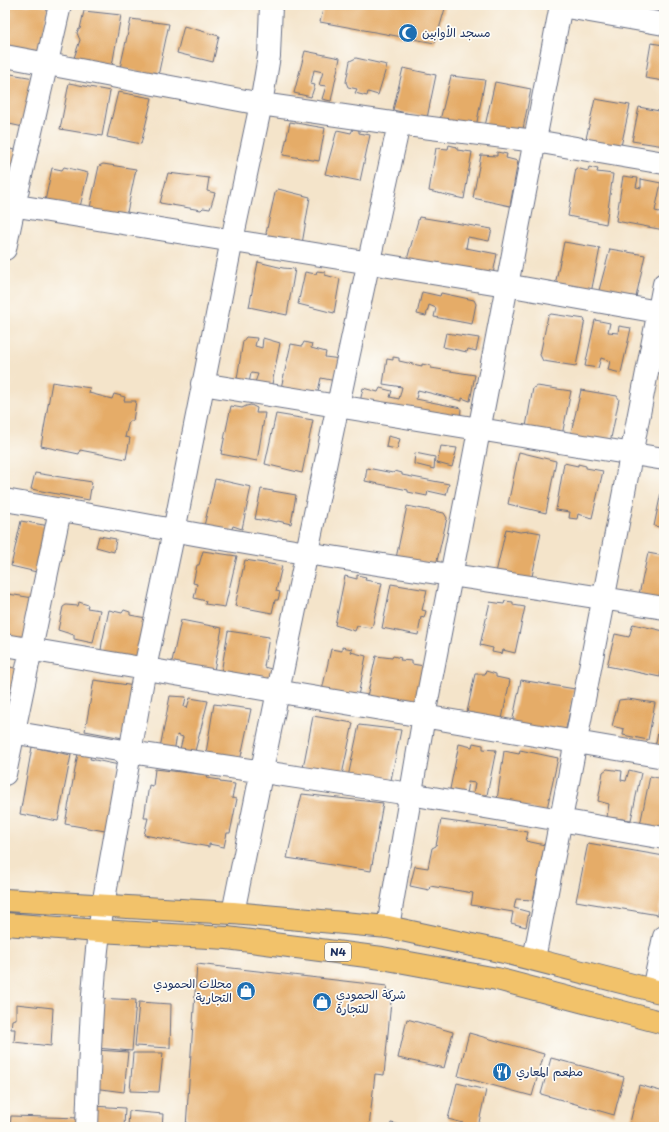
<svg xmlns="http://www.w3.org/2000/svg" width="669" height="1132" viewBox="0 0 669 1132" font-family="'Playpen Sans','Playpen Sans Arabic',sans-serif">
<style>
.building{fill:#e5ac68}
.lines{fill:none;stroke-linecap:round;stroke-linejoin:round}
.minor-casing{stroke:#676e84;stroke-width:24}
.highway-casing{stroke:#676e84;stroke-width:24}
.minor{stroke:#fff;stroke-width:22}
.highway{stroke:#f2c26a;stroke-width:22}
.labels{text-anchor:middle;stroke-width:3.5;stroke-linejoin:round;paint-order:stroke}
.shield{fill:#fdfcf7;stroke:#5f6c8c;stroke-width:1}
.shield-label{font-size:11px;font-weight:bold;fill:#1b2f5e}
.poi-label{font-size:12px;fill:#1b2f5e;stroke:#fdfcf7;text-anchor:start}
</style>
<rect width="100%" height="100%" fill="#fdfcf7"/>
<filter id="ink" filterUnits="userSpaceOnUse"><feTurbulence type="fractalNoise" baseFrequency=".025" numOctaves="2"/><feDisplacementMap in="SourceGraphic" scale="8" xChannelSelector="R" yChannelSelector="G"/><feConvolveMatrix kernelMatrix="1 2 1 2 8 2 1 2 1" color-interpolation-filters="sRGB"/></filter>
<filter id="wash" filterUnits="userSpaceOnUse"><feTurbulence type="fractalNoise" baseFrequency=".012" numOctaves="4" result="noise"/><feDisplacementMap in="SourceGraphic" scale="16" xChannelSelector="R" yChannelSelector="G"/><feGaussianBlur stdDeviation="0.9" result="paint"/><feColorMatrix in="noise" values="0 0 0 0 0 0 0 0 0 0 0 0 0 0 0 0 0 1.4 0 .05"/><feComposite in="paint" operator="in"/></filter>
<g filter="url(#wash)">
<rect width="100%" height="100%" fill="#f4e4ca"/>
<g id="blocks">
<path class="building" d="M10,5h27l11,2 -9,44 -34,-6v-11z
M324,5h122l-11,38 -115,-21z
M84,11l37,4 -9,51 -38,-8 6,-18 -3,-7 1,-3 2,-1z
M131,19l38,5 -11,52 -38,-8z
M184,26l35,10 -6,26 -36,-9z
M651,43l13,2v36l-19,-3z
M305,51l35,7 -9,43 -9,-2 4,-13 -7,-1 4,-13 -9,-2 -3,14 4,1 -4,12 -17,-4z
M356,58l31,7 -9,30 -10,-3 -1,4 -12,-3 2,-4 -9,-2 -2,-5 4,-21z
M403,68l33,7 -9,43 -34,-8z
M5,73l29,5 -11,49 -18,-4z
M451,76l34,4 -9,47 -36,-7z
M495,82l36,7 -9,45 -37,-8z
M69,83l41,8 -8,45 -42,-7z
M118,92l34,6 -11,46 -34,-7z
M595,99l35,6 -10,46 -35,-8z
M639,107l25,5v34l-32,-5z
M290,122l35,6 -6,33 -36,-6z
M353,129l6,1v3l11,2 -10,46 -35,-7 12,-44 14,3z
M449,145l8,2v3l15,2 -8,47 -35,-8 7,-43 12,1z
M5,148l15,3 -11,44 -4,-1z
M497,152l10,2 -1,4 12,3 -8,45 -37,-8 8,-43 16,1z
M103,164l33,5 -10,48 -37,-5 10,-46z
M64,167l24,6 -8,34 -35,-6 7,-33 10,2z
M589,167l9,2 -1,3 16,2 -7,50 -38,-8 8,-48 12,3z
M168,173l41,5 -2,13 8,2 -5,16 -7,-1 -2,2 -41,-7z
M623,176l15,2 -2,9 5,1v-9l20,4 -6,28 9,2v17l-48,-9z
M278,189l32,8 -8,47 -33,-6 -3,-5 9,-40z
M419,217l73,12 -3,12 -21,-4 -2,11 31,6 -5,25 -86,-16z
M564,242l36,6 -9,45 -36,-8z
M610,249l35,6 -10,47 -37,-8z
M258,262l25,6 12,1 -8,46 -38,-8z
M317,271l8,1v3l15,4 -6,34 -36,-9 7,-32 11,2z
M422,292l18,4 1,-3 33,7 2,4 -4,20 -38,-7 2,-9 -7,-3 -3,11 -9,-2z
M551,314l34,5 -9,47 -33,-5 -3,-6 8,-39z
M595,320l15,3 -2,9 10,1 1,-7 12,2 -10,45 -13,-3 2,-9 -9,-3 -3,10 -13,-2z
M446,333l33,5 -3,13 -8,-2 -1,3 -24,-5z
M246,337l11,1 -2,8 7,2 1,-10 17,5 -9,46 -17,-4 4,-11 -7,-1 -2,10 -12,-4 6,-38z
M304,342l8,2 -1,4 15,4 -1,5 15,2 -4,22 -15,-3 -4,18 -36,-8 10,-44 11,2z
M393,357l6,1v3l23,5v-2l9,2v2l44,7 -5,26 -8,-3v3l-44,-11 -2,9 45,9 -1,15 -100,-21 3,-14 15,4 2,-4 12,3 -2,6 9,2 3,-12 -19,-3 4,-25 6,1z
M52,382l38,6 -1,5 23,6 2,-5 11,3 -1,4h12l-3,20h-4l-4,16 5,1 -4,21 -46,-9 -1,4 -38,-8z
M537,386l34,5 -10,49 -36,-8 8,-44z
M581,390l36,6 2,3 -10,49 -40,-7z
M251,405l6,3 -1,5h9l-8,48 -36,-7 10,-48 11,2 4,-2z
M276,414l37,6 -11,53 -37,-9z
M388,436l12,3 -3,10 -11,-2z
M441,446l16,2 -5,19 -15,-4z
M519,452l37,9 -10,52 -38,-9z
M415,453l20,4 -1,12 -20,-5z
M564,463l14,3v-2l8,2v2l17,3 -11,47 -14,-4 -1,5 -8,-1 1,-6 -14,-2z
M367,468l26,5 2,-2 7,2v2l47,9 -3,11 -18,-4 -1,5 -19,-4v-2l-43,-9z
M35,473l57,9 -3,18 -58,-11z
M215,479l36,8 -9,42 -9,-3 -2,5 -27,-5z
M663,483h1v45l-10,-2z
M261,489l35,6 -5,29 -13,-3 -2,1 -8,-2 -2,1 -11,-2z
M407,506l37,7 3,5 -11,47 -40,-7z
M21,521l34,6 -10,47 -34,-8z
M506,529l14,3 10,-1 11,2 -11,53 -35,-9z
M99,536l17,3 -2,13 -18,-5z
M203,551l34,5 -12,51 -20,-3 1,-3 -12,-3 3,-14 -4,-1 4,-18h2z
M648,553l16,3v47l-26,-4z
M245,560l37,6 -6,25 4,1 -2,8h-3l-3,13 -37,-7z
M357,575l9,2 -1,3 17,3 -10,45 -15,-2 -2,5 -20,-6 10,-49 12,3z
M391,584l36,6 -5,20 4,1 -2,7 -3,-1 -3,18 -36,-7z
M8,594l32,5 -11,46 -24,-5v-44z
M505,601l8,1v3l12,2 -10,46 -12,-3 -1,4 -10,-2 1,-4 -13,-3 10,-43 14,2z
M79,602l9,3 -1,3 13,2 -7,33 -19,-4v-4l-16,-5 5,-23 3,-2 12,1z
M109,610l13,3 2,-3 6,2v3l16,3 -9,47 -37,-8 2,-14z
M181,620l41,8 -10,53 -43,-6z
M633,624l31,7v27l-4,19 -53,-11 8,-32 14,3z
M228,631l41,6 -5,30 17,5 -5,17 -56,-10z
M342,647l10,2 -1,3 15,4 -9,45 -36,-6 10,-46 11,2z
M376,656l16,2 1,-2 8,2 -1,2 12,1v3l18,3 -9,45 -55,-11z
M5,666l19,4 -10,46 -9,-2z
M486,671l10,3v3l14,3 -9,44 -35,-7 9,-43h10z
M94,680l41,6 -12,52 -38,-7z
M521,680l54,9 -11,48 -53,-9z
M170,696l16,1 -2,10 3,1 3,-10 18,3 -14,54 -15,-2 4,-16 -6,-2 -3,17 -14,-4z
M628,699l27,4 -7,37 -25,-5 1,-6 -12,-3 7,-26z
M214,704l37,5 -12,57 -34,-7z
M663,710h1v42l-10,-1z
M313,716l40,7 -11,52 -39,-7z
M359,725l42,5 -11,55 -42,-8z
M473,743l10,2v4l13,1 -9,45h-14l2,-12 -7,-1 -2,12 -16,-5 9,-45 13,3z
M32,747l39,8 -13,66 -38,-7z
M79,748l13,3 -2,8 29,6 -14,66 -40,-7z
M520,750l38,8 -12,55 -49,-13 7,-49 15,3z
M155,769l53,6 -1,3 13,2v2l15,2 -3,14 5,1 -7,34h-3l-3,14 -15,-3v3l-65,-12 4,-17h-4l5,-33 4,1z
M607,769l15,2 -1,9 5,1 3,-11 12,3 -10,47 -24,-3 2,-13 -11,-3 5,-29z
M664,774v55l-24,-4 10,-49 12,3z
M302,794l81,9 -12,68 -84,-13z
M441,820l87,12 -2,9 19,4 -12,55 -17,-1 -2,9 15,4 -3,15 -15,-4 2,-11 -42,-7 2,-12 -43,-7 -1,4 -19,-4 5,-20 13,2 4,-20 4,-2z
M588,843l76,13v30l-6,29 -82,-14z
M197,964l190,22 -1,5h6l-8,84 -9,-1 -6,53h-183z
M98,998l38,2 -4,51 -36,-3z
M139,1002l32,2 -1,44 -35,-2z
M16,1004l37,4 -2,38 -37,-4 1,-13h-4l1,-9 4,-1z
M407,1019l46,13 -9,36 -46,-10z
M469,1033l75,21 -12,42 -74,-20z
M96,1050l32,2 -4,40 -31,-4z
M133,1053h30l-4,39 -29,-1z
M551,1058l73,19 -10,38 -73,-21z
M457,1083l29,7 -8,37 -30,-8z
M639,1085l25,7v35h-35z
M93,1106l32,2 -1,19h-33z
M129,1111l34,3 -1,13h-34z
M11,1116l70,2v9h-71z
M391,1123l14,3v1h-15z"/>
</g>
</g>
<g filter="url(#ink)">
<use href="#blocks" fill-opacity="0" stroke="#676e84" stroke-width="1"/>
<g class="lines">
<g class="minor-casing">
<path id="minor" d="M561,6l103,18
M5,56l256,48 138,20 136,17 129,22
M5,204l501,81 158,28
M5,249l9,-43 46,-201
M202,384l462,75
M5,500c100,17 200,37 301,53 119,19 239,35 358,55
M5,645l659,112
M5,731l125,21 280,42 254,44
M5,774l55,-264
M233,913c53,-264 108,-527 166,-789
M388,927l36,-211 137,-711
M534,959l130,-675
M653,990l11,-53
M87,1127c3,-74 4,-148 16,-222l42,-237 29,-137 58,-291 29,-136 8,-48 2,-51"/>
</g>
<g class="highway-casing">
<path id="highway" d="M5,900l228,13 155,14 116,25 160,41
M5,924l94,7 128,7 155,20 115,21 167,44"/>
</g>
<use href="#minor" class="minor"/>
<use href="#highway" class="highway"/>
</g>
</g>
<defs>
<g id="mosque-disc" transform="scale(1)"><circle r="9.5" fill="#1f6fb2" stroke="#fdfcf7"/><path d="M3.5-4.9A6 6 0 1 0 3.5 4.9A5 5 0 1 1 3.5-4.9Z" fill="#fff"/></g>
<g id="shop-disc" transform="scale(1)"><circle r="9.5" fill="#1f6fb2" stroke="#fdfcf7"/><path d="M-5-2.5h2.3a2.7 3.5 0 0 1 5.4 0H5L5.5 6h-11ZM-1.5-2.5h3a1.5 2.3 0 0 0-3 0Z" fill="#fff"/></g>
<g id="restaurant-disc" transform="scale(1)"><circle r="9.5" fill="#1f6fb2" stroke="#fdfcf7"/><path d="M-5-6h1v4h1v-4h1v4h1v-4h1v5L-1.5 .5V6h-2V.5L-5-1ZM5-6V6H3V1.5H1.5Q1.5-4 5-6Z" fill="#fff"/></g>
</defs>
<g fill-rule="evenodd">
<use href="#mosque-disc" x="408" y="33"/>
<use href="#shop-disc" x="246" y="991"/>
<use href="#shop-disc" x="322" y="1002"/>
<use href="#restaurant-disc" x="502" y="1072"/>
</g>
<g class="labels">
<rect class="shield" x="325" y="943" width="26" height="18" rx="3"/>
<g class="shield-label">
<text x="338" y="956">N4</text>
</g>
<g class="poi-label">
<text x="422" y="37">مسجد الأوابين</text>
<text x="232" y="988" text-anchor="end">محلات الحمودي<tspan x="232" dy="14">التجارية</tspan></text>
<text x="336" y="999">شركة الحمودي<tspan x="336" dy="14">للتجارة</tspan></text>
<text x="516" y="1076">مطعم المعاري</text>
</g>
</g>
<rect width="669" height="1132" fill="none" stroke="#fdfcf7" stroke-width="20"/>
</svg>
